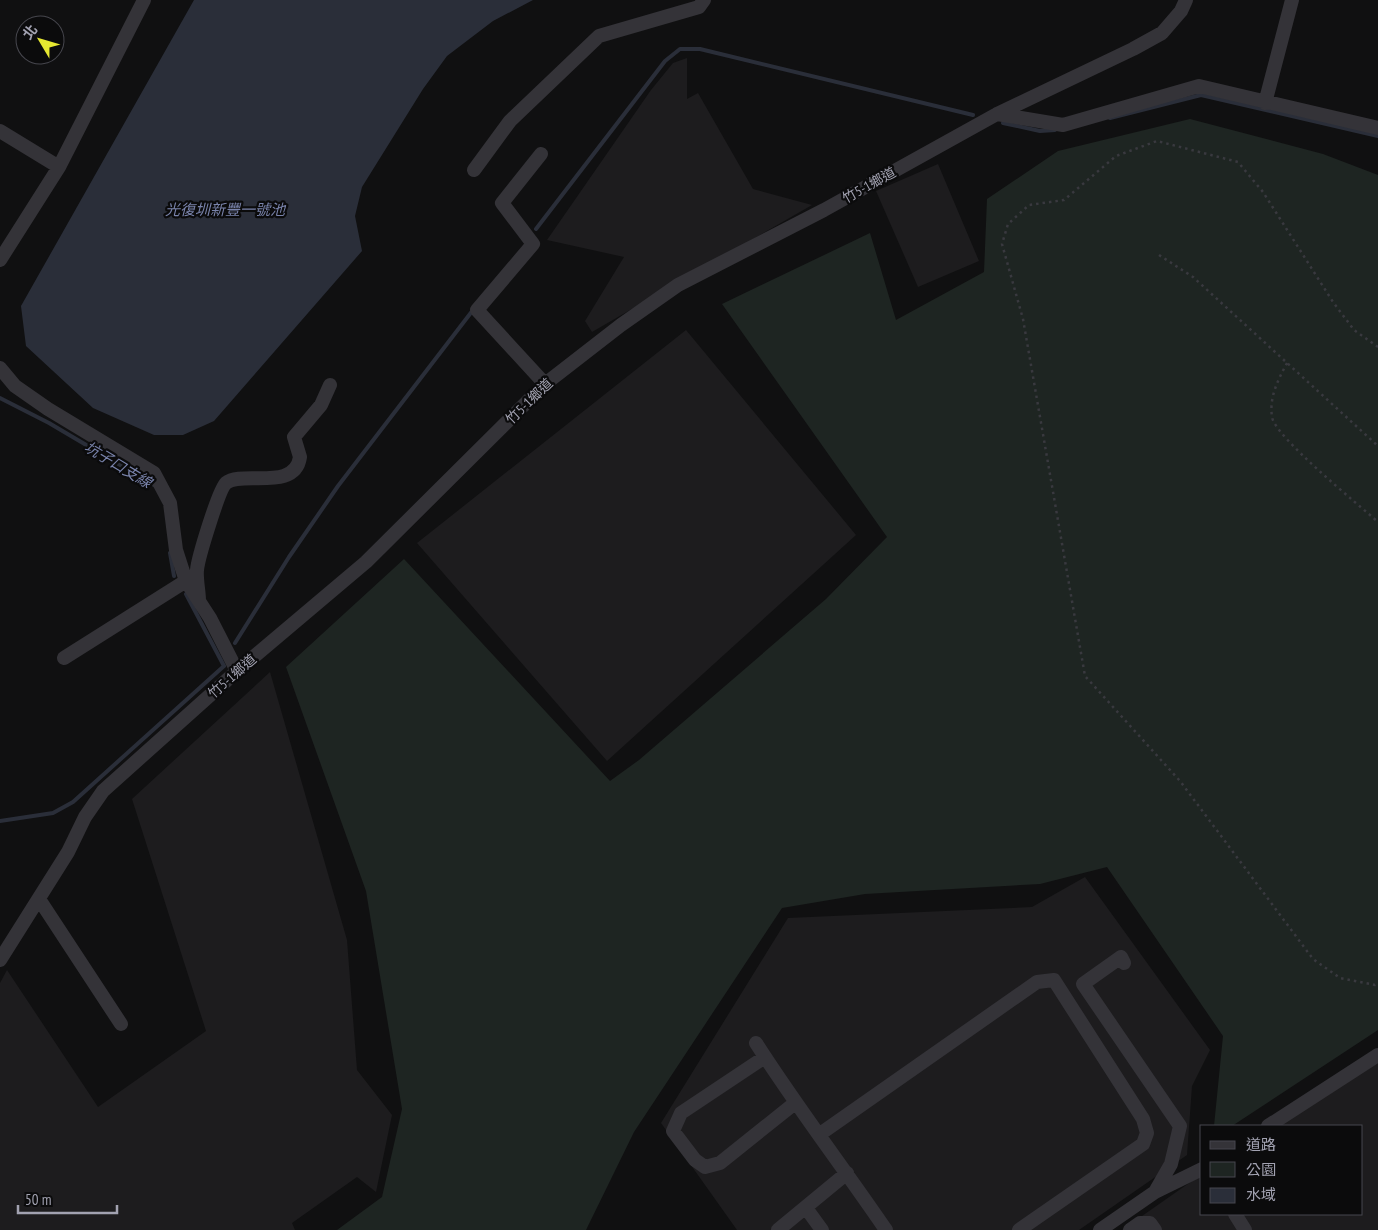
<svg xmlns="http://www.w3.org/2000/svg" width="1378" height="1230" viewBox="0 0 1378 1230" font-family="'PT Sans Narrow','Noto Sans TC',sans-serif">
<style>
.built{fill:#1d1c1e}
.green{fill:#1e2522}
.water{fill:#2a2e39}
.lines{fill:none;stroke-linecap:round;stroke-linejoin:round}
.stream{stroke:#2a2e39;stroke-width:4}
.path{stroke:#39393f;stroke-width:2.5;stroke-dasharray:2.5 4;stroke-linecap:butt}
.minor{stroke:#343338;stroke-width:14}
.labels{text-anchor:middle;stroke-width:4.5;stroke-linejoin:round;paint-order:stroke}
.street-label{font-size:14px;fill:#a2a2b1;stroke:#0b0b0c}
.water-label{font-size:15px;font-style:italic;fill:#7983ab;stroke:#0b0b0c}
</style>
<rect width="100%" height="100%" fill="#101011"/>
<path class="built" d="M687,58v41l11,-6 55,96 59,16 -220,127 -7,-11 39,-64 -77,-17 104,-150 22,-27z
M938,164l41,97 -61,26 -42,-96z
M686,330l170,205 -249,226 -190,-218z
M270,672l77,268 10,130 35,45 -16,77 -19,-15 -65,46 3,7h-295v-247l7,-13 91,137 108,-76 -74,-232z
M1085,877l125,173 -18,36 -5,69 -108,75h-342l-76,-107 127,-205 244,-11z
M1378,1049v181h-256l80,-56v40h160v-88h-93z"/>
<path class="green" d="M1190,119l133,35 55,21v855l-146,96h-18l9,-90 -116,-169 -67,17 -175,10 -83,14 -148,224 -48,98h-249l45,-33 20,-88 -36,-218 -80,-224 118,-108 206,222 29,-21 187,-161 61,-62 -165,-233 148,-71 26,87 88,-48 3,-73 71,-48z"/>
<path class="water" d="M194,0h339l-40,21 -46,35 -24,33 -61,98 -7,29 7,35 -148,170 -31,14h-29l-61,-27 -67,-62 -5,-40z"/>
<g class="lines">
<path class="stream" d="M1110,118l91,-23 177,41
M1003,123l37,8 15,-1
M536,229l129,-168 15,-12h20l273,66
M0,398l49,25 105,62
M170,553l4,23
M186,594l38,72
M235,643l54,-86 49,-71 135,-176
M0,821l53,-8 20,-11 151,-136"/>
<path class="path" d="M1159,255l34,22 185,169
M1378,347l-24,-17 -21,-28 -70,-110 -25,-30 -81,-21 -41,15 -52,44 -35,5 -21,19 -6,20 21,75 62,357 95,105 133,178 27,19 35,7 3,-1
M1287,363c-9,17 -18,34 -15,54 3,20 87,88 106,105"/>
<path class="minor" d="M1265,103l27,-103
M997,114l66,11 136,-39 179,42
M0,131l59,36
M541,154l-39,49 31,41 -56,66 68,74
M474,170l36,-49 89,-85 100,-29 5,-7
M0,260l59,-93 85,-167
M0,368l15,18 33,23 106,64 16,30 6,47 10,31 24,37 27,53
M199,601c0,-10 -3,-22 -2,-31 1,-12 22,-81 29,-87 16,-13 69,9 74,-26l-6,-20 27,-32 9,-20
M64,658l122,-77
M39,899l82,125
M0,960l68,-108 17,-35 18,-26 134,-120 129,-109 179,-178 76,-59 57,-40 146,-75 173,-96 136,-65 29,-16 19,-22 5,-11
M756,1043c41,64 87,124 130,187
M765,1057l-84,56 -8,18 22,29 10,7 15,-4 75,-60
M1268,1126l110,-71
M820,1134l217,-152 17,-2 89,139 4,14 -4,11 -124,86
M1155,1192l47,-23
M806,1208l16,22
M1235,1214l10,16
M778,1230l69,-57
M1100,1230l55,-38 16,-28 9,-38 -97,-142 38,-27 3,6
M1130,1230l10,-7h10l5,7"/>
</g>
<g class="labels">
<g class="street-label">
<text transform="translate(869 185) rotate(-29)" y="5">竹5-1鄉道</text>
<text transform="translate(529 401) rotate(-44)" y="5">竹5-1鄉道</text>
<text transform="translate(232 676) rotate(-41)" y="5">竹5-1鄉道</text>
</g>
<g class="water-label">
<text x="225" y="215">光復圳新豐一號池</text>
<text transform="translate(118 465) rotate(31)" y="5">坑子口支線</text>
</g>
</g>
<rect x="1200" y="1125" width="162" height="90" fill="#0b0b0c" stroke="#47474e"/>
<rect x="1210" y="1141" width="25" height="8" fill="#343338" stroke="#47474e"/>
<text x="1246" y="1150" font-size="15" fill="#a2a2b1">道路</text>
<rect x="1210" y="1162" width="25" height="15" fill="#1e2522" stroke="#47474e"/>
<text x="1246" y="1175" font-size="15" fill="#a2a2b1">公園</text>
<rect x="1210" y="1188" width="25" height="15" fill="#2a2e39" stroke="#47474e"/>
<text x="1246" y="1200" font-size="15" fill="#a2a2b1">水域</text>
<g transform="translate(40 40) rotate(308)"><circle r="24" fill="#0b0b0c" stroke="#47474e"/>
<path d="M0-4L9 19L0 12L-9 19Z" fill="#e6e731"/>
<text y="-8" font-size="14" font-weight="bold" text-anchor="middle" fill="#a2a2b1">北</text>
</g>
<path d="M18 1205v8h99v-8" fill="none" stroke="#a2a2b1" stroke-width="2.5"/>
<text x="25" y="1205" font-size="15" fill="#a2a2b1" stroke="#0b0b0c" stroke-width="4" paint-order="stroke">50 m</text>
</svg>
